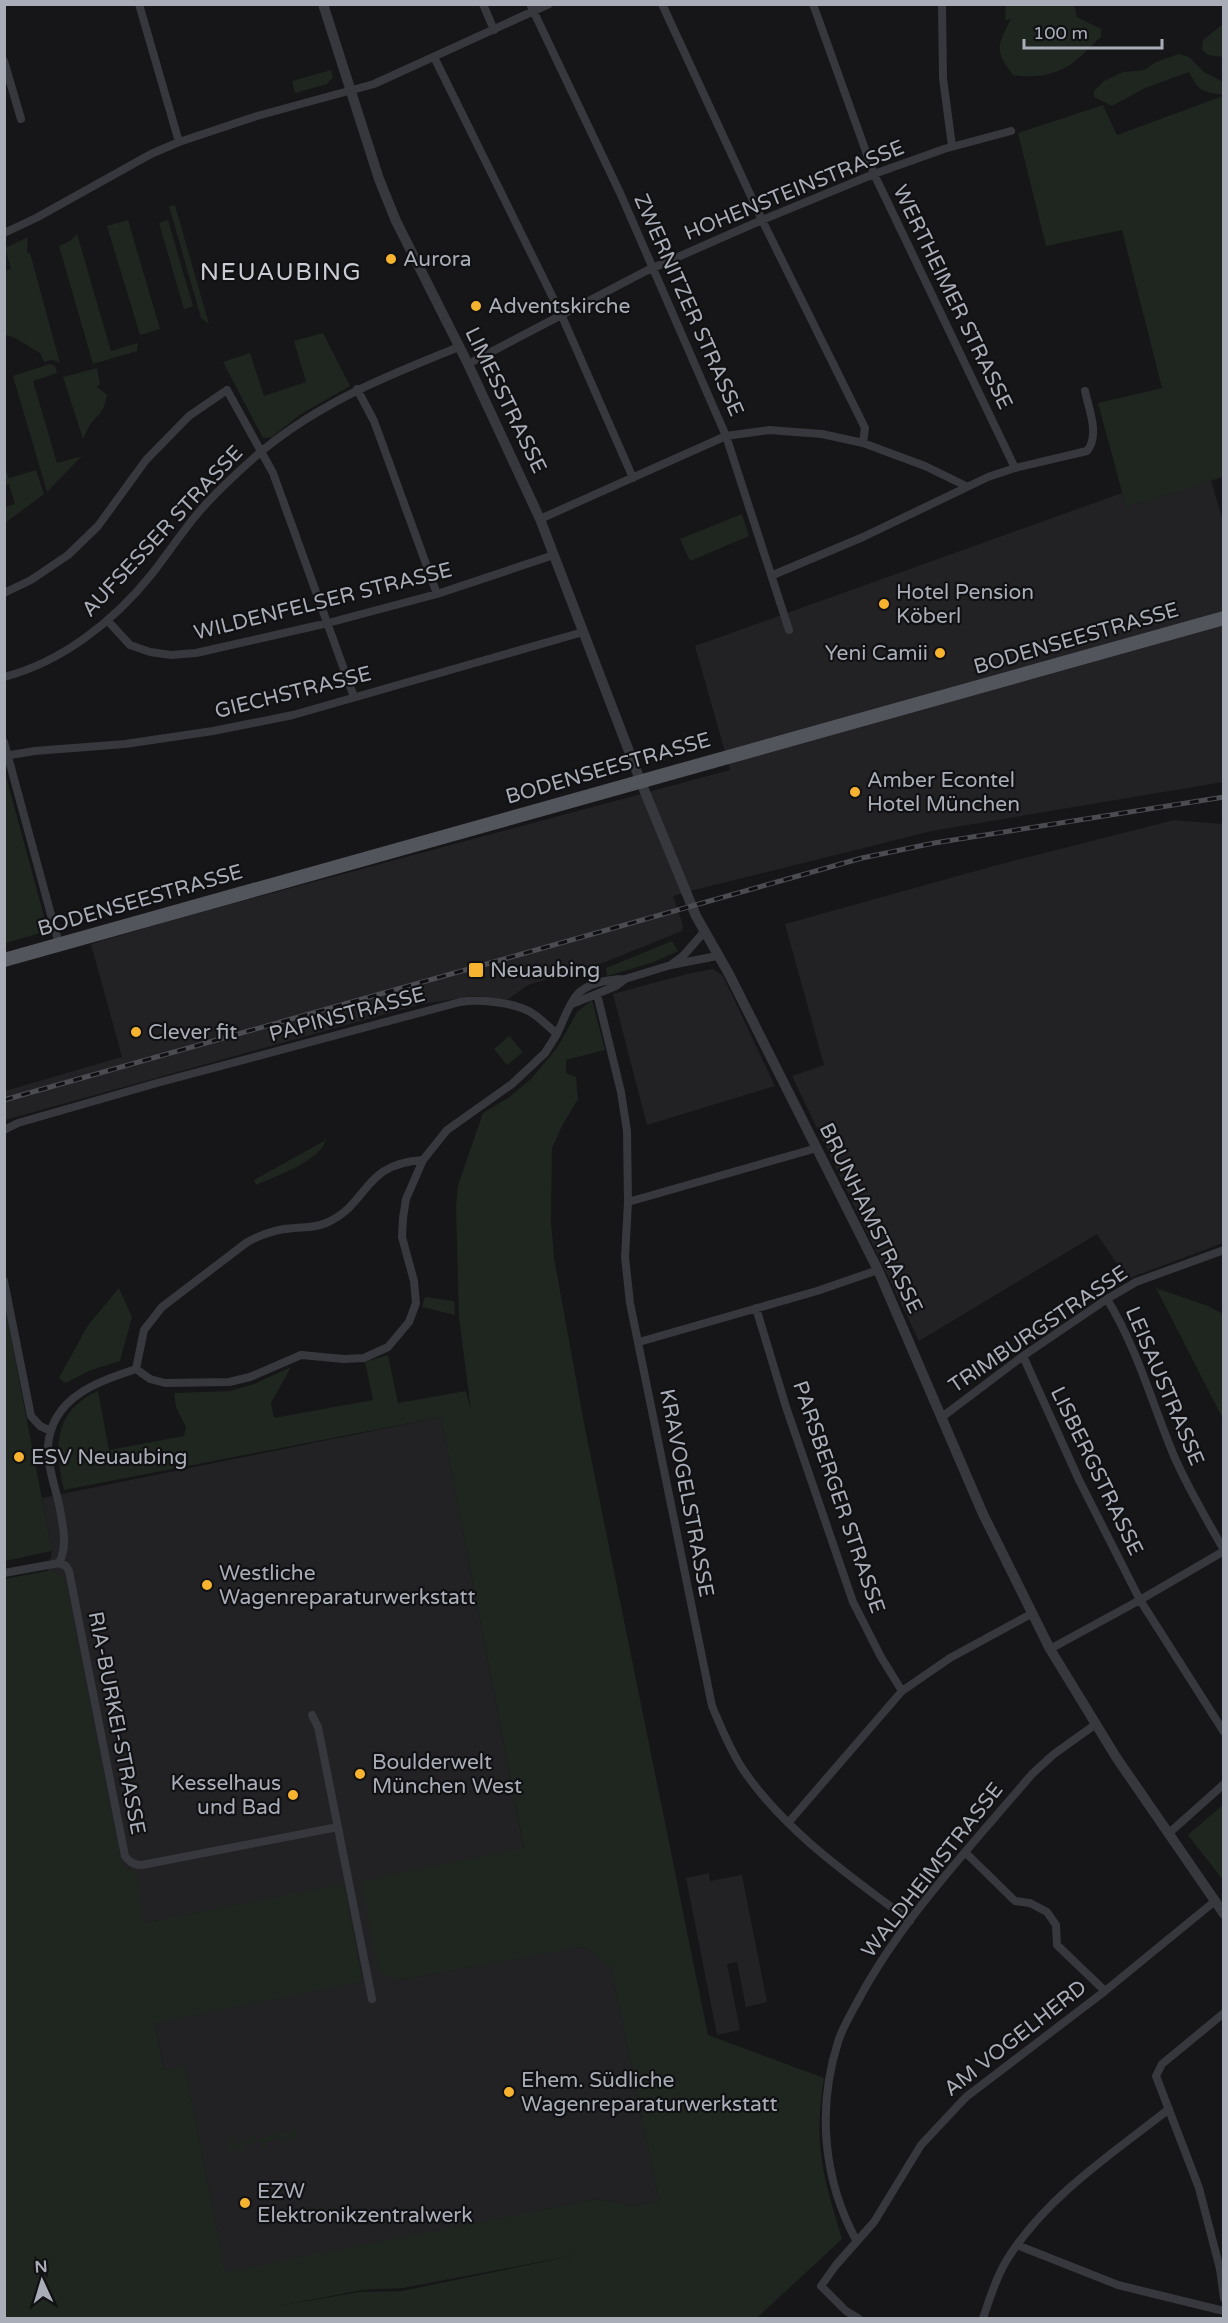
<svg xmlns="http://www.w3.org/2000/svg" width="1228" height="2323" viewBox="0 0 1228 2323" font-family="'Varela Round',sans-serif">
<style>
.built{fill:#222225}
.green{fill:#1e261f;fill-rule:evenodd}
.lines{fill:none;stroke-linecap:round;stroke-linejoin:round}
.minor{stroke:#37383d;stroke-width:8}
.tertiary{stroke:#37383d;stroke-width:10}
.primary{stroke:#53555c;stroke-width:14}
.rail-casing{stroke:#4a4c52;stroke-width:5}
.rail{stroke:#111113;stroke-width:3;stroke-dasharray:9;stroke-linecap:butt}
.poi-dot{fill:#f6b330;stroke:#111113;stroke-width:2}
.labels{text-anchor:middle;stroke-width:4.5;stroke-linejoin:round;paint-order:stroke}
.street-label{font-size:21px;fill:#a8adb8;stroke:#111113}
.poi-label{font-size:21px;fill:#a8adb8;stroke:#111113;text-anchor:start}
.quarter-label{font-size:24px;letter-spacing:1.5px;fill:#c9ccd4;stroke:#111113}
</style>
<rect width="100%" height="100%" fill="#161618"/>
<path class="built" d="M1211,480l13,45 -1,257 -291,49 -234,58 -25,7 10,29 -1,6 -77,31 -77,23 -21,15 -32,-4 -53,8 -417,116v-29l117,-34 -31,-113 103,-30 536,-144 -35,-124 427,-153 4,14z
M1174,820l49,4v419l-96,36 -30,-45 -178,107 -127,-265 32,-11 -39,-141 205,-57z
M713,969l10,7 52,110 -128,39 -34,-131 74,-20z
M441,1417l83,432 -131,126 1,6 181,-34 12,2 20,14 4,4 48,234 -26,5 -35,-7 -373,74 -40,-206 -21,3 -9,-48 205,-41 2,-6 -18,-90 -201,38 -34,-38 -62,-310 5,-24 -10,-53z
M709,1873l1,8 32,-6 25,127 -21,5 -9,-45 -10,2 13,66 -23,5 -31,-157z"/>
<path class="green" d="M1006,5h68l3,12 24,12v8c-8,6 -13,13 -21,20 -19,17 -41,22 -67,18 -19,-25 -16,-29 -2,-56l-6,1z
M1223,24v33l-15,-2 -6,-5 1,-10z
M1179,54l10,3 15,15 19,10v13c-20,-4 -24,-2 -34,-23l-44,16 -33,18 -18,-9v-6l10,-10 19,-9 21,-2 12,-8z
M331,70l2,7 -6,7 -32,9 -3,-12z
M1223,96v381l-97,30 -28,-104 64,-15 -40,-158 -76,16 -28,-113 85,-28 14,30z
M175,205l34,119 -8,-6 -32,-112z
M128,220l32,109 -20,6 -33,-109z
M168,220l25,86 -9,3 -25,-86z
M77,234l34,117 27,-8 -1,8 -44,13 -34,-118 11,-5z
M28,237l-1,15 3,1 30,110 -8,-3 -8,2 -4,-9c-12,-6 -22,-16 -35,-18v-64l6,-2 -6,-21z
M323,333l27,53 -49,28 -29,23 -9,1 -40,-76 27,-9 14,43 42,-14 -12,-41z
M50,364l5,2 2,7 -24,8 24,82 25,-7 -35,36 -34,-116z
M97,368l3,16 -3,3 10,8c-2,13 -6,18 -14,26 -5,5 -7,13 -10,18l-20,-62z
M4,464l5,14 27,-8 8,24 -39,29v-16l10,-3 -6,-20 -4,1z
M742,514l7,22 -59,25 -10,-22z
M4,769l44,162 -43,12h-1z
M672,941l6,10 -24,11 -47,14 -1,-8z
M592,1000l13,50 -39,10v13l10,4 2,22 -15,25 -11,24 -1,73 3,37 30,165 124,612 116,43c-3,21 -6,43 -4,65 2,33 13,65 22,96l-85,79h-752l-1,-739 48,-9 13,9 56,282 5,7 9,3 8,52 201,-39 18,92 -2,6 -205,41 9,47 21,-4 40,206 373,-73 35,7 26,-5 -48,-234 -24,-18 -7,-2 -186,34 -2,-6 -5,1 -8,-4 -18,-91 163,-33 -83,-431 -377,73c-10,-42 -11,-79 34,-99l11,59 75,-14 2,-9 -10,-20 -2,-14 56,-2 24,-7 37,-17 -20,36 3,15 99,-18 -8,-38 23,-7 10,48 68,-12 5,20 -12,-94 -3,-110 2,-22 25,-72 25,-15 23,-19 26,-31 20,-36zM581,2254l-179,37 -43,1 -80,14 83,-16 41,-2z
M509,1036l14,16 -16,13 -13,-16z
M326,1140c-7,22 -50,36 -70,45l-2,-5z
M119,1288l13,29 -12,44 -29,9 -26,13 -6,-5 29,-53z
M1156,1288l52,18 15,8v105z
M425,1297l29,4 1,14 -33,-8z
M4,1301l48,250 -47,10h-1z
M1223,1805v75l-35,-45z
M293,2126l4,10 -6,6 -2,-6 -3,1 1,6h-3l-2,-5 -16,3v6h-3l-1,-6 -20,4 1,6 -3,1 -2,-6h-2v6h-5l-1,-13 4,-1 1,6 16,-3 -1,-6 4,-1 2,6 19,-4 -1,-6h4l1,5 13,-2 -1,-6z"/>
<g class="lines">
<path class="minor" d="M139,4l40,138
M483,4l11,26
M530,4l91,191 105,241 63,194
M662,4l100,216 103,208 -2,15
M813,4l61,170 141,294
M942,4l1,74 9,68
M434,57l127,257 72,164
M4,61l17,58
M4,233l32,-15 115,-64 28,-12 78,-26 117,-32 175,-80
M468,364l178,-93 116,-51 112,-46 70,-25 67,-18
M357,389l17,32 63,173
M540,519l186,-83 43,-6 53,4 41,9 62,23 41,20
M773,575l90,-38 125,-60 27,-9 72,-17c13,-16 2,-41 -2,-60
M4,593l27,-13 37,-25 30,-29 48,-66 43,-44 38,-26 46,83 81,224
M108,621l22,24 20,7 21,3 25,-2 132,-30 109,-29 117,-39
M4,677c58,-15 110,-56 147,-102 16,-20 30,-42 47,-62 16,-19 46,-47 65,-63 60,-49 126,-75 196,-103
M4,742l55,202
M4,756l31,-5 90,-7 88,-13 80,-16 290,-83
M672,964l11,-8 21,-24
M597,994l24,98 6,39 1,71 -3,55 5,46 82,403c9,21 17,42 30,62 42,63 108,108 168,153
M572,1004l44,-18 9,-7 46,-14 46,-9
M4,1130l14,-7 139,-40 303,-81c21,-3 57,0 75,13 8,6 15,13 22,19 6,-12 11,-28 19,-38 10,-13 34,-17 49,-17
M628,1202l189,-54
M4,1281l27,135 9,10 11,5
M1107,1299c30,49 45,104 67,157 14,32 32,63 50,94
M756,1308l30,99 67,195 28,55 21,34
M639,1342l178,-51 61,-21
M1023,1356l56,124 61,120 84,132
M136,1369l14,10 15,4 64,-1 21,-5 51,-22 43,4 20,-1 24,-11 21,-25 7,-19 -2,-22 -12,-44 1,-19 3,-19 17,-39 24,-30 65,-46 33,-31 12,-19
M136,1369l8,-39 18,-23 84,-64c15,-9 30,-14 48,-15 11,-1 21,0 32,-5 44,-19 35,-59 97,-63
M942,1417l81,-61 84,-57 29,-17 88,-32
M59,1563l7,3 3,5 56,285c5,6 8,9 17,9l196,-38
M59,1563c9,-18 4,-35 1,-54 -4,-20 -13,-43 -12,-63 4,-49 49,-64 88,-77
M4,1573l55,-10
M1050,1649l90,-49 84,-49
M312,1715l6,12 54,272
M788,1823l114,-132 48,-33 81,-44
M1168,1834l56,-50
M966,1853l49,48 15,2 17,9 9,13 1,20 48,46
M1224,2013l-62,51 -6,12 43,112 21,81 4,29
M856,2240c-33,-61 -39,-132 -18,-198 5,-16 14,-30 22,-45 44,-81 113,-153 172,-223l22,-20 42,-30
M1017,2245l101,40 106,26
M858,2318l-12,-7 -25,-25 15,-21 38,-43 47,-77 45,-48 139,-106 110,-90
M983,2318c7,-20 15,-46 27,-63 40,-61 103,-102 159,-146"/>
<path class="tertiary" d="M323,4l56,175 17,42 72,143 72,155 100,261 56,136 33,58 149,296 105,244 67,135 66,108 108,157"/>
<path class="primary" d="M4,960l1220,-342"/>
<g class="rail-casing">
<path id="rail" d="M4,1100l858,-242 72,-15 290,-46"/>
</g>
<use href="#rail" class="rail"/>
</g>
<g class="poi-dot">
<circle cx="391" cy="259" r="6"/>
<circle cx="476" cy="306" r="6"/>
<circle cx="884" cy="604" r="6"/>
<circle cx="940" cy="653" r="6"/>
<circle cx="855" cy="792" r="6"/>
<rect x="468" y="962" width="16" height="16" rx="3"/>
<circle cx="136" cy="1032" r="6"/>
<circle cx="19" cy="1457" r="6"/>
<circle cx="207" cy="1585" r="6"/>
<circle cx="360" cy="1774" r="6"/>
<circle cx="293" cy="1795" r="6"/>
<circle cx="509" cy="2092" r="6"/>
<circle cx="245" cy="2203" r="6"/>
</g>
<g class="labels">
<g class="street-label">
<text transform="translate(794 190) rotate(-22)" y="7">HOHENSTEINSTRASSE</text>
<text transform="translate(953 297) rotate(64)" y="7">WERTHEIMER STRASSE</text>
<text transform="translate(689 305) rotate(66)" y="7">ZWERNITZER STRASSE</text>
<text transform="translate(506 400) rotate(64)" y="7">LIMESSTRASSE</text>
<text transform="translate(162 531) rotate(-47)" y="7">AUFSESSER STRASSE</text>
<text transform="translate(323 601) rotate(-14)" y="7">WILDENFELSER STRASSE</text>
<text transform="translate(1076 638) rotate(-16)" y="7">BODENSEESTRASSE</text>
<text transform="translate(293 692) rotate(-14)" y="7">GIECHSTRASSE</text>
<text transform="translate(608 768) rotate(-16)" y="7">BODENSEESTRASSE</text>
<text transform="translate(140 900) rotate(-16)" y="7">BODENSEESTRASSE</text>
<text transform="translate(347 1014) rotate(-15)" y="7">PAPINSTRASSE</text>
<text transform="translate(871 1218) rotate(64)" y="7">BRUNHAMSTRASSE</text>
<text transform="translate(1038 1329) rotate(-34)" y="7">TRIMBURGSTRASSE</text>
<text transform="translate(1165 1386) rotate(67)" y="7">LEISAUSTRASSE</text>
<text transform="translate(1097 1471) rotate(64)" y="7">LISBERGSTRASSE</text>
<text transform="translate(687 1493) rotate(79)" y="7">KRAVOGELSTRASSE</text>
<text transform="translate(839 1497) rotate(71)" y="7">PARSBERGER STRASSE</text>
<text transform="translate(117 1723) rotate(79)" y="7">RIA-BURKEI-STRASSE</text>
<text transform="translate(932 1870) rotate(-52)" y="7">WALDHEIMSTRASSE</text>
<text transform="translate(1015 2038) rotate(-38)" y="7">AM VOGELHERD</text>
</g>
<g class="poi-label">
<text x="403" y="266">Aurora</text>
<text x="488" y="313">Adventskirche</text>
<text x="896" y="599">Hotel Pension<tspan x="896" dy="24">Köberl</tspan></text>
<text x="928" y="660" text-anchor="end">Yeni Camii</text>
<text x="867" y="787">Amber Econtel<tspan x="867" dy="24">Hotel München</tspan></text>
<text x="490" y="977">Neuaubing</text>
<text x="148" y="1039">Clever fit</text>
<text x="31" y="1464">ESV Neuaubing</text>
<text x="219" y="1580">Westliche<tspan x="219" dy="24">Wagenreparaturwerkstatt</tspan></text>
<text x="372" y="1769">Boulderwelt<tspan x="372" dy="24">München West</tspan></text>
<text x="281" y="1790" text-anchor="end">Kesselhaus<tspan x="281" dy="24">und Bad</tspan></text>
<text x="521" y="2087">Ehem. Südliche<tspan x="521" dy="24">Wagenreparaturwerkstatt</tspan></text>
<text x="257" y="2198">EZW<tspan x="257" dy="24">Elektronikzentralwerk</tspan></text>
</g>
<g class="quarter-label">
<text x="281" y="280">NEUAUBING</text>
</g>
</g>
<rect width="1228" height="2323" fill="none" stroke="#a8adb8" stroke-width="12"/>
<g transform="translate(42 2281) rotate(356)" stroke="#111113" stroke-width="4.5" paint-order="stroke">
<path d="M0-4.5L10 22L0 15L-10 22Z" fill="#a8adb8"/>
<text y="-9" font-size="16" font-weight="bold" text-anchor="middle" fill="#a8adb8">N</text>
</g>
<path d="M1024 39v9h138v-9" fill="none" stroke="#a8adb8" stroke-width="3"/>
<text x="1033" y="39" font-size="18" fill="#a8adb8" stroke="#111113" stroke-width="4.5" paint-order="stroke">100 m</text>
</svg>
